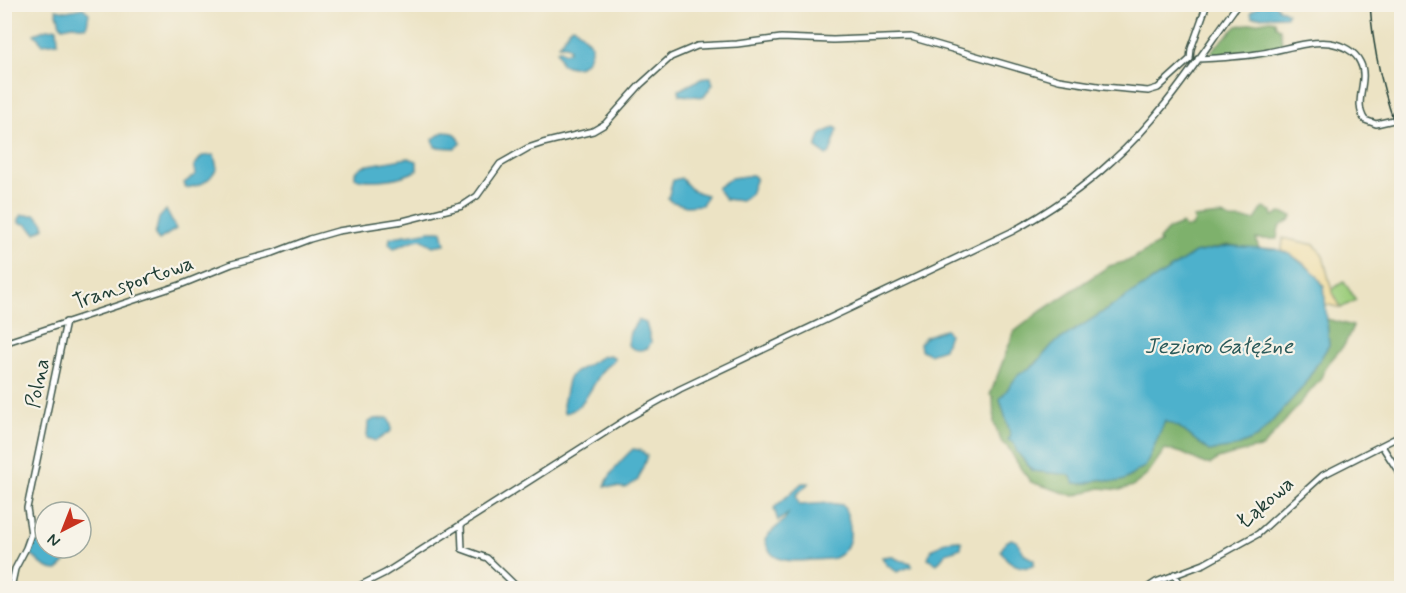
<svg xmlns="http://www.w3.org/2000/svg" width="1406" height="593" viewBox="0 0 1406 593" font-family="Mynerve,sans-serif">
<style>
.green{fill:#9dce7d;stroke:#5e8658;stroke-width:1.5}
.forest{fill:#7eb16c;stroke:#4e7750;stroke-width:1.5}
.sand{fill:#eeda9e;stroke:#868c69;stroke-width:1.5}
.water{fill:#4db1cc;stroke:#367780;stroke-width:1.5}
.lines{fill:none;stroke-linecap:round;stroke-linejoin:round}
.street-casing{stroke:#3e564a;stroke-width:8}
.street{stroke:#fff;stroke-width:5}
.rail{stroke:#1f3d34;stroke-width:1.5}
.labels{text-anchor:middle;stroke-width:4.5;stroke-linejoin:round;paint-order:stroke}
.street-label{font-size:21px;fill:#1f3d34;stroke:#f7f3e8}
.water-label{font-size:22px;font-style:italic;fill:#2a5a5a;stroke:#f7f3e8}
</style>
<rect width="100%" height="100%" fill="#f7f3e8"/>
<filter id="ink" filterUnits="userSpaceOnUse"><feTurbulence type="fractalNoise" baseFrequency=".0167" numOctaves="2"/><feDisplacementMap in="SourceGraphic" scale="12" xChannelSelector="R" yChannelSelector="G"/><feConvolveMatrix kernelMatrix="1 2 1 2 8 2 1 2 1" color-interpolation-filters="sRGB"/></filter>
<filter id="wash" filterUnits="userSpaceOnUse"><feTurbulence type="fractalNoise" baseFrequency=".008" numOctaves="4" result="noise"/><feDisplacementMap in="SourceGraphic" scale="24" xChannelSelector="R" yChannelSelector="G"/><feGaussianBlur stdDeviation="1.35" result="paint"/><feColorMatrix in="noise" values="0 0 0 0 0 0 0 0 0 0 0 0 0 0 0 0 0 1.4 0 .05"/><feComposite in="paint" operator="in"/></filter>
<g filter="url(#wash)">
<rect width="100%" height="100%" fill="#ece3c4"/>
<path class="green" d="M1344,282l12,18 -15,8 -9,-17 3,-4z"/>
<path class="forest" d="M1270,20l5,1 1,5 4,2 3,21 -70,9 -1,-8 25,-24z
M1263,208l9,3 1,5 8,-3 11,3 -1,3 -12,8 -2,12h-21l3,10 -31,-4 -33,8 -142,91 -19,21 -16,10 -18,25 11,36 -3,4 6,3 3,9 16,19 37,4 4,8c11,1 13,1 23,-3 7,-2 17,3 24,1 10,-2 16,-12 24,-14l20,-46 14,6 30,24 26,-4 23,-10 44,-49 27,-43 -2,-26 26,7 -8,18 -18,21 -7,15 -7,8 -51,60 -10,1 -34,10 -7,5h-6l-23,-11 -17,-4 -19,27 -13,10 -13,4 -20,-2 -26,8 -43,-14 -10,-13 -13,-22 -6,-4 -8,-20 -1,-26 -3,-2 24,-63 27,-21 68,-45 19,-5 32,-18 -1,-3 10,-11 13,-5 3,4 7,-2 3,-4 -2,-4 29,-3 8,4 25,1z"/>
<path class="sand" d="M1283,238l32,7 8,11 9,35 9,17 -16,-4c0,-6 0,-14 -2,-19 -7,-14 -27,-29 -41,-34z"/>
<path class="water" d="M1275,4l3,4 10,5 -2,3 -34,1 -1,-5 8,-7z
M83,8l6,5 -2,12 -2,2 -12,-2 -10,2 -3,-3 -4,-15 11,2z
M574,26l18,19c-3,19 -11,27 -31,19l-4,-13 2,-2 6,4 4,-2v-3l-3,-3h-7l12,-18z
M57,28l1,14 -15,2 -9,-10 13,-5z
M705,77h6l2,7 -9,13 -24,-2 -1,-5z
M834,127l4,2 -8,24 -4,2 -10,-7 4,-13z
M443,132c11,0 15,1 18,11l-6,5 -20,-1 -2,-8z
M214,155l3,13c-8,14 -15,17 -31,20l-2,-5 12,-9 -2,-8 8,-10z
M408,158l9,3v9c-14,9 -46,13 -62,8v-6l8,-6z
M753,175l3,3 -6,16 -9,7 -16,-2 -8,-11 14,-10z
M681,178l12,13 14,4 -5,10 -16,1 -16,-5 -2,-3 5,-18z
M166,210l10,19 -17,11 -4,-5 4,-17z
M22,215h14l8,8v5l-8,5 -10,-9 -7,-1v-4z
M429,231h13l3,13 -12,2 -12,-7c-10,1 -17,6 -27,9l-5,-4 1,-6c13,-4 26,-3 39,-7z
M1229,246l47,3 14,5 26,20 8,13 5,58 -27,43 -44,49 -23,10 -26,4 -30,-24 -14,-6 -20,46c-9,2 -14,12 -24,14 -8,2 -17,-3 -24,-1 -10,4 -12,4 -23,3l-4,-8 -37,-4 -16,-19 -3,-9 -6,-3 3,-4 -11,-37 18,-24 17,-10 18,-21 142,-91z
M638,320l8,3 5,19 -3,6c-8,3 -13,3 -20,-3l2,-13z
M945,329l4,5 -5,15 -15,5 -8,-4 -1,-7 5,-6z
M609,355l5,2v3c-3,4 -8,6 -11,10 -10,13 -20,42 -39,43l-1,-8 5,-25 4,-6 29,-17z
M388,418l3,7v6l-15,10 -9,-3 1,-15 6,-4z
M633,449l7,1 7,6 -9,24 -12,8 -21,-2c5,-14 17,-27 28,-37z
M802,483h7l-13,12 3,10 30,-2 14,2c9,17 13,43 -9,53 -6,2 -16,1 -23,2 -13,1 -31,3 -40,-7 -3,-4 -5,-9 -6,-13 8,-14 17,-13 23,-26l-10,7 -4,-13z
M39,535l6,2v11h27l2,3 -16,19c-13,0 -20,-9 -28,-17l1,-9z
M1011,539l6,2 8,14 9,5v5c-11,7 -29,-3 -33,-15l5,-8z
M958,540l4,2 -1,6 -15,5 -9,11 -9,-6 3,-8 15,-9z
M891,556l8,4 12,3 1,3 -15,6 -11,-8 -4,-7z"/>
</g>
<g filter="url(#ink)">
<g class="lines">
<g class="street-casing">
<path id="street" d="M1190,59l1,-10 16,-45
M1198,59c20,-1 40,-2 59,-5 22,-3 52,-14 73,-11 12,2 25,8 30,19 10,18 -8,40 5,58l11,4 26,-6
M4,343l176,-58 52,-21 41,-11 37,-14 28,-8 65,-10 59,-15 15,-10 23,-32 28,-16 15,-5 50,-12 12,-7 35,-39 31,-28 26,-11 40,-2 44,-6 52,2 78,-3 148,43 45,7 44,4 10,-3 32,-29
M1382,446l20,31
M461,525l1,24 25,9 31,30
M1174,574l9,14
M11,588l4,-19 11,-21 5,-14 -4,-26 39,-186
M355,588l30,-15 243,-155 52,-29 331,-157c37,-20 71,-43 101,-71 50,-44 87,-104 126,-157
M1147,588l9,-6 48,-18 54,-30 65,-59 79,-40"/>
</g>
<use href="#street" class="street"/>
<path class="rail" d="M1370,4c3,48 14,94 32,139"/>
</g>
</g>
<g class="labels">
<g class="street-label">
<text transform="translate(133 282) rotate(-19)" y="7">Transportowa</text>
<text transform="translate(37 383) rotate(-78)" y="7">Polna</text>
<text transform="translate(1265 502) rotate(-41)" y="7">Łąkowa</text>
</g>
<g class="water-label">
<text x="1219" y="353">Jezioro Gałęźne</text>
</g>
</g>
<rect width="1406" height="593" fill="none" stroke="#f7f3e8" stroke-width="24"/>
<g transform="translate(63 530) rotate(222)"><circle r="28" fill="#f7f3e8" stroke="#a1aaa0" stroke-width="1.5"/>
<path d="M0-4.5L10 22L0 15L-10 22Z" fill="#c8321e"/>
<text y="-9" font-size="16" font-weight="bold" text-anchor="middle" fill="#1f3d34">N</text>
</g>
</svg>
